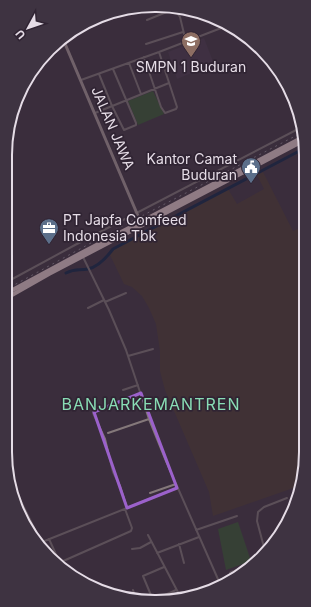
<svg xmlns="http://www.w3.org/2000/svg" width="311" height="607" viewBox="0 0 311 607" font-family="Inter,sans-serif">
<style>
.industrial{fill:#48362d}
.built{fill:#453449}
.green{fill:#31572d}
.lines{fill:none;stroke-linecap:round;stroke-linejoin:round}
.canal{stroke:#011b42;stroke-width:3}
.street{stroke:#84787a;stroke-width:2}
.secondary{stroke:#b2a0a1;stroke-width:3}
.highway{stroke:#f6d9dc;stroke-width:4}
.rail{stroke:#9a909c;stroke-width:1;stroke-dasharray:2 4;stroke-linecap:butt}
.marked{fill:none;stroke:#9b61cb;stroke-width:3;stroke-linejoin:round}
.labels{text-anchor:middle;stroke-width:3.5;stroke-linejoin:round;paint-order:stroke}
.poi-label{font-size:14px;fill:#e5dce6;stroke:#302433}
.street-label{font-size:14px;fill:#e5dce6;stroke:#302433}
.quarter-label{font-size:16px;letter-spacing:1px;fill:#89ddb5;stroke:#302433}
.rim{fill:none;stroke:#e5dce6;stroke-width:2}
</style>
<rect width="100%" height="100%" fill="#3a2d3d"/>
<path class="industrial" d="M263,172l30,59 12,-5 1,235 -7,25 -86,30 -4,-24 -44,-102 -5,-19v-20l-4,-27 -7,-16 -7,-12 -10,-9 -8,-3 -14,-29 3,-6 115,-60 9,15 27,-15 -7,-14z"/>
<path class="built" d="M204,38l10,26 -37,15 -9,-27z"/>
<path class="green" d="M153,91l11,23 -26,11 -10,-24z
M238,522l13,39 -25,9 -8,-41z"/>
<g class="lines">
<path class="canal" d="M66,273c10,-5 13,-2 22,-4 10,-2 19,-12 25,-20l192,-101"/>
<path class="street" d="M174,8l6,9 6,25
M147,20l27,-11
M146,44l37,-12
M144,57l17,50 4,6 11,-4 1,-2 -18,-55
M129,63l12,31
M99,74l13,32 12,24 12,-5v-2l-23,-54
M81,80l78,-28 70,-27
M95,113l74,-30
M83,257l26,53 17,40 23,69 17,42 55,125
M5,283l70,-38 227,-118
M105,302l21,-9
M88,308l16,-8
M128,356l25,-7
M123,390l15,-5
M108,433l41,-14
M10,479l36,73
M150,493l26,-9
M127,508l-7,-22 -7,-14 -8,-33 -12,-26 2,-2 46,-18
M21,515l6,-2
M29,529l5,-2
M196,530l41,-14
M148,535l33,63
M49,539l10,22 2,1 70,-31 1,-3 -7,-19
M37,544l140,-56
M179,544l5,19
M132,549l8,-1 11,-6
M265,551l-8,-30 1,-9 6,-5 23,-9
M157,553l42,-16
M231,579l-1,-6 1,-1 24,-8
M133,590l3,9
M153,600l-10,-24 21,-9
M154,600l22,-10"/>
<path class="secondary" d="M63,39l78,184"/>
<path class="highway" d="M5,294l76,-41 224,-117
M5,299l44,-25 256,-134"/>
<path class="rail" d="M5,290l106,-58 192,-100"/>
</g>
<path d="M0 0H311V607H0ZM141,393l36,95 -50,20 -33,-96z" fill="#3a2d3d" fill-opacity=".55" fill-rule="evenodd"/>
<path class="marked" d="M141,393l36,95 -50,20 -33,-96z"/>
<defs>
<g id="school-pin" transform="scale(1)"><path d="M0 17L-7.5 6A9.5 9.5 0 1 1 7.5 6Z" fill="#8d6e63" stroke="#302433"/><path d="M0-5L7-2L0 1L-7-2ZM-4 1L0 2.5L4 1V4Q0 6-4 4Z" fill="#fff"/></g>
<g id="civic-pin" transform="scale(1)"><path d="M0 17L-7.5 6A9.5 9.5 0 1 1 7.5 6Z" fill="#5c6f8a" stroke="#302433"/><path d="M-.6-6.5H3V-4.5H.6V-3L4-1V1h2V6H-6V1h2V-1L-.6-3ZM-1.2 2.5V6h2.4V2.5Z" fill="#fff"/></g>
<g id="office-pin" transform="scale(1)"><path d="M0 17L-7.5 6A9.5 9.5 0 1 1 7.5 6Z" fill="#5c6f8a" stroke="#302433"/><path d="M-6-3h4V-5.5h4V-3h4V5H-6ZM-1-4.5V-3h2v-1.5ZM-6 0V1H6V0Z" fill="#fff"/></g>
</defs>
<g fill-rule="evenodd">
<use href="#school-pin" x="191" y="41"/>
<use href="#civic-pin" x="251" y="167"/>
<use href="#office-pin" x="49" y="228"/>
</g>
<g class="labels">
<g class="poi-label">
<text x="191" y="72">SMPN 1 Buduran</text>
<text x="237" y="164" text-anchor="end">Kantor Camat<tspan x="237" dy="16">Buduran</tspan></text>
<text x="63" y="225" text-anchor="start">PT Japfa Comfeed<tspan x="63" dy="16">Indonesia Tbk</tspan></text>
</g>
<g class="street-label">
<text transform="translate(113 128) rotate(67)" y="5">JALAN JAWA</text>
</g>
<g class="quarter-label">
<text x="151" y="410">BANJARKEMANTREN</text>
</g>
</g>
<path d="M0 0H311V607H0ZM155 12H156A143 143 0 0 1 299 155V452A143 143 0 0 1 156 595H155A143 143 0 0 1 12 452V155A143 143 0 0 1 155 12Z" fill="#3e3341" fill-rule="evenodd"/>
<path class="rim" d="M155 12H156A143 143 0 0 1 299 155V452A143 143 0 0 1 156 595H155A143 143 0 0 1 12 452V155A143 143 0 0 1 155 12Z"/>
<g transform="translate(28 28) rotate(230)" stroke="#302433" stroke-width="3" paint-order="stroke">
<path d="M0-3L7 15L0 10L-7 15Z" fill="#e5dce6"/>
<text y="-6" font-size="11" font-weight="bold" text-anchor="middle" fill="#e5dce6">U</text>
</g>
</svg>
